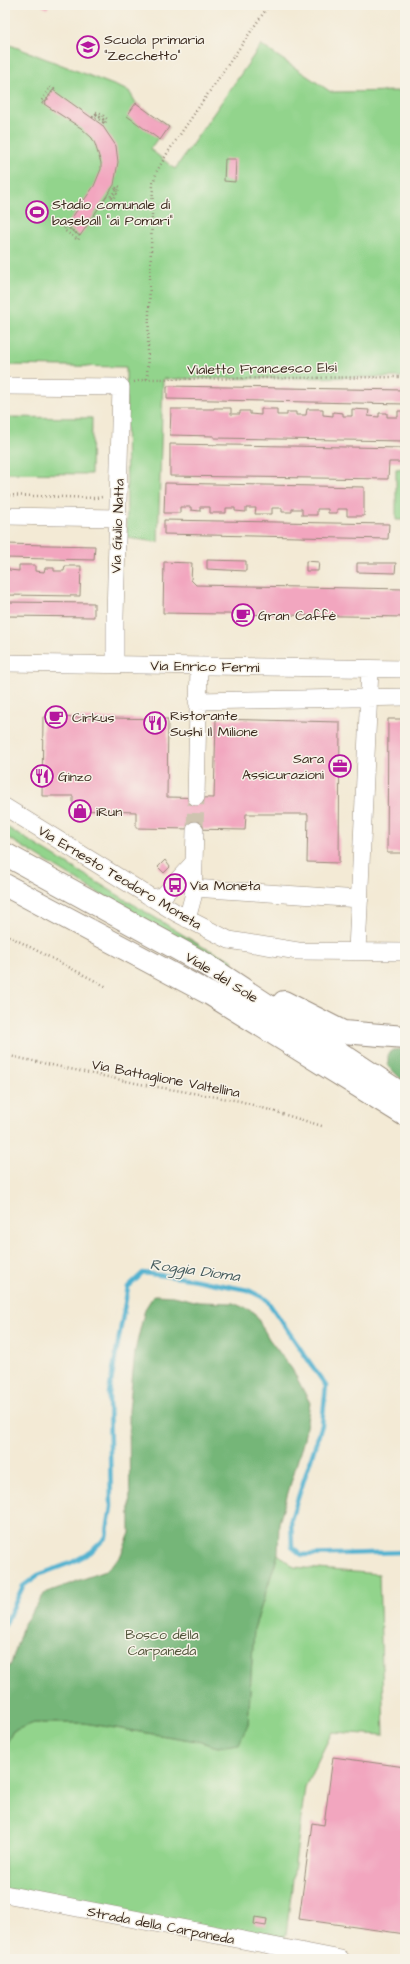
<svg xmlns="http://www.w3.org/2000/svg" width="410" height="1964" viewBox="0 0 410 1964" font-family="'Architects Daughter',sans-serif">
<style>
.green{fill:#92d48c;stroke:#667f55}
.forest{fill:#75b678;stroke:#58704b}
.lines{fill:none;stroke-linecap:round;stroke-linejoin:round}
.stream{stroke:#52b2d0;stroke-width:4.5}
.building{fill:#f2a6bf}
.minor-tunnel{stroke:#cec4b0;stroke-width:17;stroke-dasharray:17 8;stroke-linecap:butt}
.minor-casing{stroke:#978a7a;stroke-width:18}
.highway-casing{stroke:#978a7a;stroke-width:24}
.path{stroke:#978a7a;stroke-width:2.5;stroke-dasharray:1 3;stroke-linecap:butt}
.minor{stroke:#fff;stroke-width:17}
.highway{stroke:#fff;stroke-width:22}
.labels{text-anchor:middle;stroke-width:3;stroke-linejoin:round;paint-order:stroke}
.poi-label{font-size:14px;fill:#3b2a1e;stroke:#f7f3e8;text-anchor:start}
.street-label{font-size:14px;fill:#3b2a1e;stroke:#f7f3e8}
.park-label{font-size:14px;fill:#51543a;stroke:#f7f3e8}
.water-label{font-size:15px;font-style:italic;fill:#435a5c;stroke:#f7f3e8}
</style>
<rect width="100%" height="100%" fill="#f7f3e8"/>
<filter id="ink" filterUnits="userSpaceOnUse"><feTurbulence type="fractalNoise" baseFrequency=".025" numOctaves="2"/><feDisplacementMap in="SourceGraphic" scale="8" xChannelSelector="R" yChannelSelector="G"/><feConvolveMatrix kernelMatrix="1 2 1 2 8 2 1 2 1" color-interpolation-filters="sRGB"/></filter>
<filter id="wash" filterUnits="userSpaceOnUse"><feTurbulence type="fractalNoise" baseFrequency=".012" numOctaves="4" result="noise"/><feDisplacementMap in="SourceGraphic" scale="16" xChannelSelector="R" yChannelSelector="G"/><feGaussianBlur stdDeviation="0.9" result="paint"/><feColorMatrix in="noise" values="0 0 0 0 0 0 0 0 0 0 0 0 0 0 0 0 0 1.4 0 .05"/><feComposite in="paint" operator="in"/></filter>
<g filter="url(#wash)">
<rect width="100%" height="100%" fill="#f3ead5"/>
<path class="green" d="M5,43l124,48 7,12 33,24 -9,13 -2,-2 -8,11 25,20 86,-124 70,47 74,-1v286l-242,2 -5,163 -31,-4 -1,-171 -121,-2z
M5,417l87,1 -1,56 -86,-1z
M405,468v52h-9v-51z
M5,826l198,121 29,13 1,9 -47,-22 -181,-111z
M278,1554l16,13 85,7 5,161 -52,-3 -27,55 -19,147 -5,14 -276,-59v-143l8,-15 21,-8h50l113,18 21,6 30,-23 6,-95z"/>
<path class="forest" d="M405,1049v34l-17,-17v-12l5,-4z
M154,1295l20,1 25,6 34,1 21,9 15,27 23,30 18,34 -6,36 -25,84 -1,31 -24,75 -6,95 -9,20 -21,3 -21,-6 -113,-18h-50l-21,8 -8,15v-74l6,-8 12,-39 22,-32 60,-22 15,-14 10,-24 -1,-122 6,-60 10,-42z"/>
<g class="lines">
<path class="stream" d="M5,1625l18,-39 15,-11 35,-13 18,-10 15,-15 5,-30 -2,-114 19,-106 15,-14 48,6 57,11 18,9 60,87 -4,39 -31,94 1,28 10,8 103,-3"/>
</g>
<g id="blocks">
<path class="building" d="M41,5h8l-2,4z
M53,90l49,35 14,21 2,16 -4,23 -34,51 -14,-10 28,-40 7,-17v-6l-6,-19 -3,-6 -11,-10 -37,-24z
M136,103l33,24 -9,13 -33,-24z
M225,159h11l-1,23 -11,-1z
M167,386l238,4v14l-238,-5z
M214,408h17v6h9v-3h10v3l11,1v-6h16v6h10v-3h9v3h10l1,-6h16v6l10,1v-4l10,1v3h9v-7l17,1 -1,6 11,1v-4h8v4h11v-6h7v30l-191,-3v-2l-44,-1 1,-26h43z
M170,444l235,4v14h-16l-1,17 -218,-3z
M165,483l199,4v29h-17v-7h-10v4h-9v-4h-11v6h-15v-6h-10v3h-10v-4h-10v6h-17l1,-6h-10v4l-11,-1v-3h-9v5h-16v-6h-10v4l-9,-1v-3h-11v6h-16z
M164,520l225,4 -1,15 -224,-5z
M5,544l90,2 -1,14 -89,-2z
M207,560l39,1v10l-39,-2z
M306,561l13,1 -1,9h-12z
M164,562l28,1 -1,17 5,5 209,4v28l-242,-4z
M357,563h39l-1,10 -38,-1z
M19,565h16v6l9,1 1,-4h9v3h10l1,-5h16l-1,30 -75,-1v-27h4v2l10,1z
M5,602l89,1v14l-89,-1z
M43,717l125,2 -1,78 47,1 2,-79 124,3 -1,141 -32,-1 1,-48h-62l-1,16 -109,-2v-16l-63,-2v-14h-31z
M388,719h17v134h-18z
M165,860l5,7 -6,6 -6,-6z
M333,1757l72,10v167l-106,-15 13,-96 12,2z
M255,1917l12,2 -1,7 -12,-2z"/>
</g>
</g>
<g filter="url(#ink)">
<use href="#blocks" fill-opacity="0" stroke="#978a7a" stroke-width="1"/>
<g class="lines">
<path class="minor-tunnel" d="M195,830l1,-33"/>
<g class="minor-casing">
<path id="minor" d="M5,386l116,1 -6,230v47
M5,516l113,2
M5,663l400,6
M197,701l208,-4
M196,797l3,-131
M5,807l173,107 51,26 69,11 107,1
M193,888l167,11
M151,898l12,-2 31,-34
M187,919l6,-22 2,-67
M357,951l13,-282
M5,1894l336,65"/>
</g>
<g class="highway-casing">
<path id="highway" d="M5,854l200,110 200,132
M5,885l205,109 195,121
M284,1002l59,30 62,5"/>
</g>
<path class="path" d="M50,87l4,2 -10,15 -3,-2z
M96,112l4,1 7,6 -2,5 -2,-2 1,-2 -8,-6z
M96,114l8,6 -1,2 -6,-4 -2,1 -2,-2z
M116,188l2,1 -7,9 -1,-1z
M112,198l2,1 6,-12 -2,-1 -2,2
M66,226l14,10 -2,4 -14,-10z
M147,379l6,-196 4,-12 11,-19 101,-147
M134,382l13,-3 258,-2
M5,495l91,3 6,-1 1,-2
M5,934l102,53
M5,1055l135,29 100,17 82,25"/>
<use href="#minor" class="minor"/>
<use href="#highway" class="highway"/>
</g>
</g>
<defs>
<g id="school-ring" transform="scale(1.15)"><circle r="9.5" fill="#f7f3e8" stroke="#b5179e" stroke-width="1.5"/><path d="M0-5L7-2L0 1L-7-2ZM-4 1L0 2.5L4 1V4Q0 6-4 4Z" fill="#b5179e"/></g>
<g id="stadium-ring" transform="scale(1.15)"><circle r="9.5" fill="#f7f3e8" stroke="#b5179e" stroke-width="1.5"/><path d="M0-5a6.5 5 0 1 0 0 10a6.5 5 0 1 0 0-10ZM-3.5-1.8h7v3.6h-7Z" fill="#b5179e"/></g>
<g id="cafe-ring" transform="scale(1.15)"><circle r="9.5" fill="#f7f3e8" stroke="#b5179e" stroke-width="1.5"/><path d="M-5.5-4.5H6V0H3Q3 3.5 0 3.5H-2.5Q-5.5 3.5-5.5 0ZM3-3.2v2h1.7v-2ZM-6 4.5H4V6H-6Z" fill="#b5179e"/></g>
<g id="restaurant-ring" transform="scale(1.15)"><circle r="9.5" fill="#f7f3e8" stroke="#b5179e" stroke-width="1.5"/><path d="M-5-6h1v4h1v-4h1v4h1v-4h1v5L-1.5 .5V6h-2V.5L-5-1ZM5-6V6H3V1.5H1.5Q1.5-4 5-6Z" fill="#b5179e"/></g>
<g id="office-ring" transform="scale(1.15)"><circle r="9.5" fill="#f7f3e8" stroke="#b5179e" stroke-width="1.5"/><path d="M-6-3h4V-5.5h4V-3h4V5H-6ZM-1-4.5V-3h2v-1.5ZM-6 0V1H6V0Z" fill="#b5179e"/></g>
<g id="shop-ring" transform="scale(1.15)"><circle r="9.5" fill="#f7f3e8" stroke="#b5179e" stroke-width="1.5"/><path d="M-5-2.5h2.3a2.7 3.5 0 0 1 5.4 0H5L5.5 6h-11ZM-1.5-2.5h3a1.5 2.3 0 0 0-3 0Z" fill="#b5179e"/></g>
<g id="bus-ring" transform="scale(1.15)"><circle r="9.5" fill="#f7f3e8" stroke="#b5179e" stroke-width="1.5"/><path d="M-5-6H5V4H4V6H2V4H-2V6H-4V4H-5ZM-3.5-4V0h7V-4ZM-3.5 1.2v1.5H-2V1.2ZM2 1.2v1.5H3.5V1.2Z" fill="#b5179e"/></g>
</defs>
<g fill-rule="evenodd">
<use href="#school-ring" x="88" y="47"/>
<use href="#stadium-ring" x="37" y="212"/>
<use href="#cafe-ring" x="243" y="615"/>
<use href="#cafe-ring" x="56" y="717"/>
<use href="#restaurant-ring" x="155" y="723"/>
<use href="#office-ring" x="340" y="766"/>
<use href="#restaurant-ring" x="42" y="776"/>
<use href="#shop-ring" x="80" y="811"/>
<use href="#bus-ring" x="175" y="885"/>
</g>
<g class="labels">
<g class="poi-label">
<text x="104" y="44">Scuola primaria<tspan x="104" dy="16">"Zecchetto"</tspan></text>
<text x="52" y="209">Stadio comunale di<tspan x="52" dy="16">baseball "ai Pomari"</tspan></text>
<text x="258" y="620">Gran Caffè</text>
<text x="170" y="720">Ristorante<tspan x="170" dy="16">Sushi Il Milione</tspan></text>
<text x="72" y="722">Cirkus</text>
<text x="324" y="763" text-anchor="end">Sara<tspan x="324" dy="16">Assicurazioni</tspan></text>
<text x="58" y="781">Ginzo</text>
<text x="96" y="816">iRun</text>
<text x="190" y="890">Via Moneta</text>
</g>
<g class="street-label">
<text transform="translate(262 368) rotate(-1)" y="5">Vialetto Francesco Elsi</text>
<text transform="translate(117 526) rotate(-88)" y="5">Via Giulio Natta</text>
<text transform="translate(205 666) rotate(1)" y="5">Via Enrico Fermi</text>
<text transform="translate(120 877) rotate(31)" y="5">Via Ernesto Teodoro Moneta</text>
<text transform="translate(222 977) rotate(32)" y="5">Viale del Sole</text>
<text transform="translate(166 1078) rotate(11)" y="5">Via Battaglione Valtellina</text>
<text transform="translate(161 1925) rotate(11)" y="5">Strada della Carpaneda</text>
</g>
<g class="park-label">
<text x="162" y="1639">Bosco della<tspan x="162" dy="16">Carpaneda</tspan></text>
</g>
<g class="water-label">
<text transform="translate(195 1270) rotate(8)" y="5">Roggia Dioma</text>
</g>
</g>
<rect width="410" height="1964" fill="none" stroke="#f7f3e8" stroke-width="20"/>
</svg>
